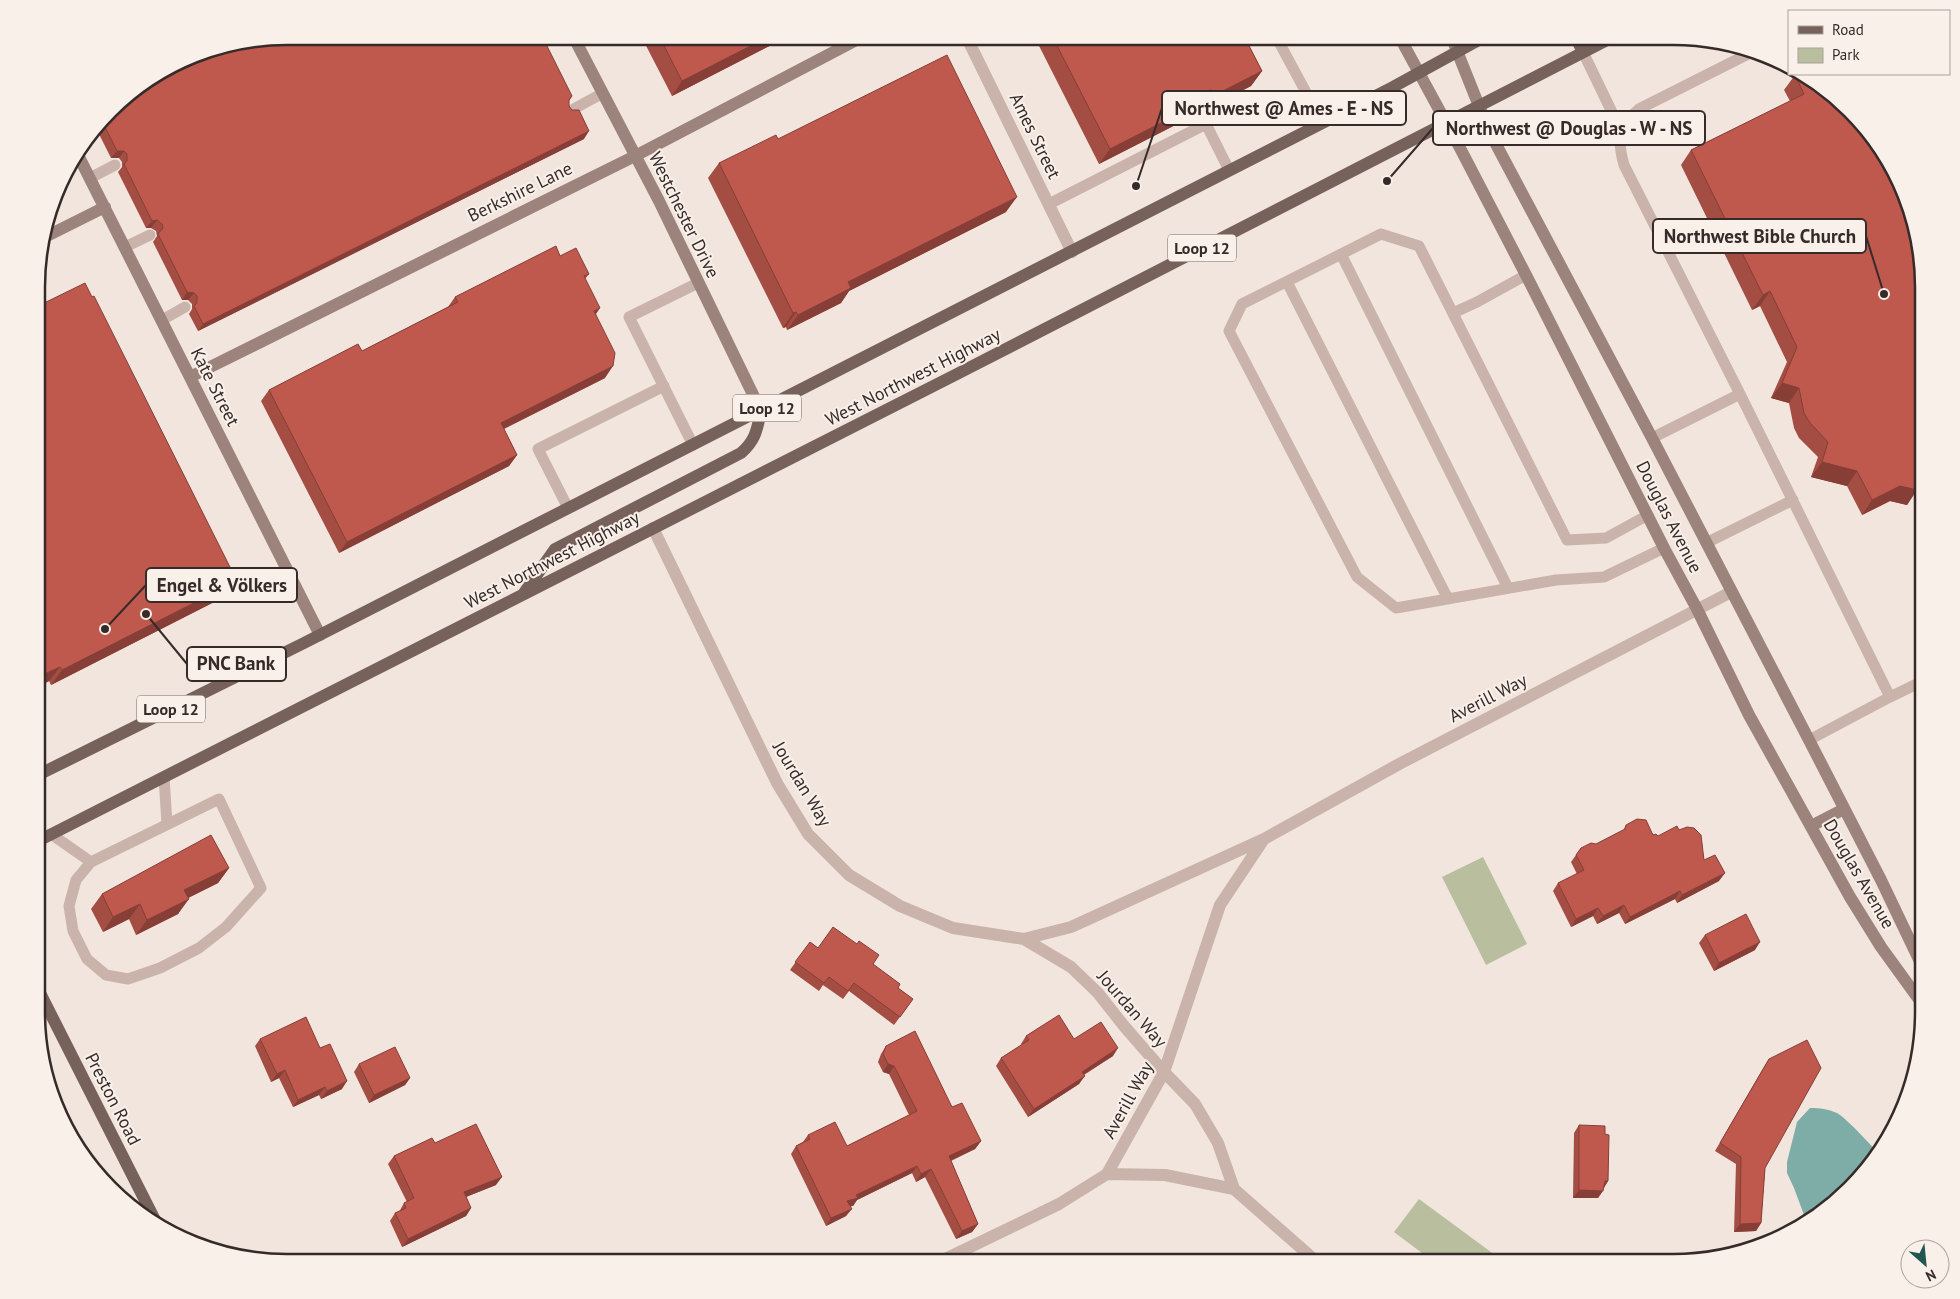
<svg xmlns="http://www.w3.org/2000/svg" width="1960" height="1299" viewBox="0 0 1960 1299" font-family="'PT Sans',sans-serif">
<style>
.green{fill:#b9bf9e}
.water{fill:#7eaca7}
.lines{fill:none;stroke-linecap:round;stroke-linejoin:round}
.lane{stroke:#c9b3aa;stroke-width:11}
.street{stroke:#c9b3aa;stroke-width:12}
.secondary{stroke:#9c837c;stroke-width:12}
.primary{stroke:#77615b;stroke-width:12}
.wall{fill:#a44d43}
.shaded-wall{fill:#863e37}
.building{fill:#bf594e;stroke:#863e37}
.labels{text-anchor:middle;stroke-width:4;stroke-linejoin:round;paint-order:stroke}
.shield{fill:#f9f0ea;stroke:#706663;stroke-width:1}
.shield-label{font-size:16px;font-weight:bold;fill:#362b29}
.street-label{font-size:18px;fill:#362b29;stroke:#f9f0ea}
.rim{fill:none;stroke:#362b29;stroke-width:2.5}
.leader{fill:none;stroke:#362b29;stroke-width:2}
.callout-dot{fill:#362b29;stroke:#f9f0ea;stroke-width:2}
.callout{fill:#f9f0ea;stroke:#362b29;stroke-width:2}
.callout-label{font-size:19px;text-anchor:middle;font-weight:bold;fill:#362b29}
</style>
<rect width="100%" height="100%" fill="#f1e5de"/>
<path class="green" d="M1483,857l44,87 -41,21 -44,-88z
M1419,1199l76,56 -5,7h-56l-40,-30z"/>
<path class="water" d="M1810,1108c10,0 18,1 27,5 9,5 34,32 42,41l-40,46 -32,23 -13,-35 -7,-15v-11l10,-40z"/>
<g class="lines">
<path class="lane" d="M1285,36l-5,8 42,78
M1756,50l-117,59c-21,18 -22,31 -15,56l116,229 150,303 33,-16
M1583,52l38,79
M570,111l33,-18
M1200,112l29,58
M90,178l25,-13
M1049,204l157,-80
M125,247l25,-12
M1341,254l167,334
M1287,282l161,317
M1453,313l24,-11 49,-27
M162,320l23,-13
M1652,438l88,-44
M693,445l-64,-128 69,-34
M568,508l-30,-59 126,-63
M1648,515l-42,23 -39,2 -148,-294 -38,-12 -139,70 -13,27 128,246 39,31 160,-28 48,-3 60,-29
M1706,543l87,-43
M1809,740l81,-43
M164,777l3,47
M219,799l42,89 -35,39 -27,21 -39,20 -32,11 -22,-4 -19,-16 -14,-28 -4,-25 7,-26 15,-18z
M51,834l40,28"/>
<path class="street" d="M966,36l106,216
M653,528l124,255 31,51 41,41 51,31 53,22 71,11 47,28 27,26 26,33 40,46 31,32 23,39 16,46
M1024,939l47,-12 193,-88 137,-76 330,-171
M1107,1174l58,1 69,14 83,73
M937,1263l122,-59 48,-30 57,-102 56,-167 44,-66"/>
<path class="secondary" d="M573,36l86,165 102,210
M1399,36l61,112 66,127 138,273 33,61 52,106 101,182 31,50 42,58
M1451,36l38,95 163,307 157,302 72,140 42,88
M78,155l242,480
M43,238l62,-31
M190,377l445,-221 229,-120
M1811,826l33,-17"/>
<path class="primary" d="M1575,36l8,16
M524,593l31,-44 186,-96c15,-13 16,-24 20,-42
M38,775l266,-132 1089,-556 93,-51
M38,841l919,-467 658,-338
M38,989l120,237"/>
</g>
<path class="wall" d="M641,36h148l-117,60z
M1034,36h210l18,35 -11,15 -44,23 -6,-4 -8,11 -94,48z
M1803,74l116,412 -12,19 -17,-4 -28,14 -15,-29 -36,-9 7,-20 -19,-19 -5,-10 -5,-25 -18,-5 16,-36 -27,-56 -8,4 -71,-145 10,-15 99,-49 -6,-11 11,-15z
M572,96l-3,5v5l15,33 -386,192 -9,-17 3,-5v-5l-4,-4h-6l-29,-58 4,-6 -1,-5 -5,-3h-5l-28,-56 4,-5v-5l-3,-4h-8l-14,-28 24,-31z
M778,139l228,73 -157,79 -8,12 -54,27 -1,-3 -3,1 -75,-150 11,-15z
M560,256l29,18 -4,5 11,35 9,64 -101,51 13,26 -8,11 -170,87 -78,-152 8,-11 93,-39 86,-44 7,-10z
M38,306l188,290 -175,89 -2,-4 -11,6z
M1626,825l32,11 21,-6 25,30 15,21 -42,22 -2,-4 -50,25 -6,-11 -22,11 -4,-8 -22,11 -18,-36 5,-8 19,-9 -6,-12 10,-14 15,-4 27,-13z
M229,868l-11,15 -30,15 -10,16 -42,21 -7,-16 -26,13 -12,-23 11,-15z
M1705,935l50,15 -41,21 -15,-28z
M810,942l8,6 55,16 25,24 15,11 -19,26 -45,-34 -6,8 -20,-14 -4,6 -29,-21z
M1026,1036l48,3 39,17 -29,19 -5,9 -51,33 -32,-51 5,-8 21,-13 -1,-1z
M260,1039l60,9 22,41 -21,10 -2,-4 -26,12 -14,-29 -8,4 -16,-36z
M886,1046l66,61 29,34 -6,8 -24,12 27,63 -6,8 -16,7 -31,-62 -9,5 -4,-9 -55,27 -4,6h-3l-4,10 -20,10 -35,-72 5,-8 7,-4 5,-7 39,11 62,-31 -20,-41 -6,-2 -5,-10 3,-8z
M1769,1059l-4,109 -4,55 -5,8 -22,1 2,-68 -21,-13 49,-84z
M359,1064l51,14 -5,7 -36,18 -15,-31z
M1579,1125l26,9 3,47 -10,17h-25l1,-65z
M435,1143l61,42 -30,12 5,11 -5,8 -64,31 -12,-26 5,-8 4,-1 5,-9 3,-1 -19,-38 6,-8z"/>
<path class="shaded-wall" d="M770,36h19l-117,60 10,-15z
M1262,71l-11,15 -44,23 10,-15z
M1211,90l-18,26 -94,48 11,-15 97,-58z
M589,131l-5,8 -386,192 5,-7z
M117,151h7l-5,7h-8z
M1017,197l-11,15 -157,79 -8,12 -54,27 11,-15 50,-33z
M157,220l-6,8h-5l6,-7z
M1770,291l-10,15 -8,4 11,-15z
M187,292l7,1 -6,7h-6z
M600,308l-8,12 2,-9z
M796,312l-10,15 -3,1 10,-15z
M613,366l-8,12 -112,56 8,-11z
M1782,383l17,5 -10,15 -18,-5z
M517,455l-8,11 -170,87 8,-11z
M1822,462l35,9 -10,15 -36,-9z
M1923,474v10l-10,5 4,1 -10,15 -17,-4 -28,14 10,-15z
M237,581l-11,15 -175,89 11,-15z
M60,667l-11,14 -11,6v-10z
M229,868l-11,15 -44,22 10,-15z
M1725,873l-6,8 -42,22 5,-8z
M1680,891l-5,8 -50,25 5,-7z
M189,899l-11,15 -42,21 11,-15z
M140,904l-11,15 -26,13 10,-15z
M1624,905l-5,8 -22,11 6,-8z
M1598,908l-5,8 -22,11 5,-8z
M1760,942l-5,8 -41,21 5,-8z
M1118,1048l-5,8 -37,23 6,-7z
M888,1064l6,2 -5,8 -6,-2z
M285,1070l-6,8 -8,4 6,-8z
M1085,1076l-6,8 -51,33 6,-8z
M410,1078l-5,7 -36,18 5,-8z
M347,1081l-5,8 -21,10 6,-8z
M325,1087l-6,8 -26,12 5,-7z
M981,1141l-6,8 -32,15 6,-8z
M917,1166l-5,7 -55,27 -4,6 -11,2 5,-7 9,-6z
M931,1169l-6,8 -9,5 5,-8z
M502,1177l-6,8 -38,15 6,-8z
M1605,1181h3l-5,8z
M1579,1190l24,1 -5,7h-25z
M471,1208l-5,8 -64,31 6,-8z
M852,1209l-6,7 -20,10 5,-8z
M1761,1223l-5,8 -22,1 6,-8z
M978,1224l-6,8 -16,7 6,-8z"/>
<path class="building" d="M287,36h255l30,60 -3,4v6l3,4h7l10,21 -386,193 -9,-18 3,-3v-7l-3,-3 -7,-1 -29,-58 5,-6 -1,-4 -5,-4 -5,1 -28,-57 3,-3v-7l-3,-3h-7l-14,-28 18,-24 70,-44z
M659,36h111l-88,45z
M1052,36h192l18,35 -45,23 -6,-4 -4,1 -4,5 1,5 -94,48z
M947,55l70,142 -169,85 3,6 -53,27 -2,-3 -3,1 -74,-150 57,-28 2,4z
M1797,74h6l10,5 48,42 29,41 25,60 8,49v203l-1,1 -5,15 -17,-4 -28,14 -15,-29 -35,-9 6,-20 -18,-19 -6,-10 -5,-25 -17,-5 15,-36 -27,-56 -7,4 -72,-145 113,-56 -9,-19z
M556,246l4,10 16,-8 13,26 -5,2 16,32 -6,3 21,42 -2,13 -112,57 16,32 -170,87 -78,-152 89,-46 4,7 96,-49 -3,-5z
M85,283l7,14 2,-1 143,285 -175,89 -2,-3 -22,10v-371z
M1637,819l9,1 7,15 3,-1 2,2 19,-10 2,4 8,-3 7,1 7,7 3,25 11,-5 10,18 -43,22 -2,-4 -50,26 -6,-12 -21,11 -5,-8 -22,11 -18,-36 26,-13 -8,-15 5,-7 10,-5 5,1 29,-15 1,-4z
M211,835l18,33 -45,22 5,9 -42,21 -7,-16 -27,13 -11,-23z
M1746,914l14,28 -41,21 -14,-28z
M833,927l24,17 2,-3 20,14 -6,9 27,20 -2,4 15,11 -13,18 -46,-34 -6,8 -19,-14 -5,6 -29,-21 15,-20 8,6z
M1059,1015l15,24 27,-17 17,26 -36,24 3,4 -51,33 -33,-51 28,-18 -3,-4z
M306,1017l14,31 10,-4 17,37 -20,10 -2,-4 -27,13 -13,-30 -8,4 -17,-35z
M915,1031l37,76 10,-4 19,38 -32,15 29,68 -16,7 -31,-62 -10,5 -4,-8 -61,29 2,3 -11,3 5,8 -21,9 -35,-72 14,-7 -2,-4 27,-13 12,24 70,-35 -23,-45 -6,-2 -5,-10 3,-8z
M1807,1040l14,28 -56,100 -4,55 -21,1 1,-67 -21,-14 49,-84z
M395,1047l15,31 -36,17 -15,-31z
M476,1124l26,53 -38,15 7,16 -63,31 -13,-26 11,-5 -2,-5 10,-5 -20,-42 38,-18 3,5z
M1579,1125l26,1v8l4,1 -1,46h-3l-2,10 -24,-1z"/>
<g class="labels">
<g class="shield">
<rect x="1168" y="234.5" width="68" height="27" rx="4"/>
<rect x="733" y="394.5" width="68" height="27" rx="4"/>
<rect x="137" y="695.5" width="68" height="27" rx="4"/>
</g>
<g class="shield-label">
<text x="1202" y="254">Loop 12</text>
<text x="767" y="414">Loop 12</text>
<text x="171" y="715">Loop 12</text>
</g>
<g class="street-label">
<text transform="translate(1035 136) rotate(64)" y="6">Ames Street</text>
<text transform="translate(520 192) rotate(-26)" y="6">Berkshire Lane</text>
<text transform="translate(684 215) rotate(64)" y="6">Westchester Drive</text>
<text transform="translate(913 377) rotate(-27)" y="6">West Northwest Highway</text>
<text transform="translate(215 387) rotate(63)" y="6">Kate Street</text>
<text transform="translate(1669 517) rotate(63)" y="6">Douglas Avenue</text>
<text transform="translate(552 560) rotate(-27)" y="6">West Northwest Highway</text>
<text transform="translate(1488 698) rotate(-27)" y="6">Averill Way</text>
<text transform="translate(802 784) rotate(59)" y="6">Jourdan Way</text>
<text transform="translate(1859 874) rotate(60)" y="6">Douglas Avenue</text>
<text transform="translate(1132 1009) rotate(49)" y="6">Jourdan Way</text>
<text transform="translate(113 1099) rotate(63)" y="6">Preston Road</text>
<text transform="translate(1128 1100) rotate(-61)" y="6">Averill Way</text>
</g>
</g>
<path d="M0 0H1960V1299H0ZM287 45H1673A242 242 0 0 1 1915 287V1012A242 242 0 0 1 1673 1254H287A242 242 0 0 1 45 1012V287A242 242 0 0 1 287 45Z" fill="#f9f0ea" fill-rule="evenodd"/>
<path class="rim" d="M287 45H1673A242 242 0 0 1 1915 287V1012A242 242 0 0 1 1673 1254H287A242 242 0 0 1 45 1012V287A242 242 0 0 1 287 45Z"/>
<path class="leader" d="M1136 186L1162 108M1387 181L1433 128M1884 294L1866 236M105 629L146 585M146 614L187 664"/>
<g class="callout-dot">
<circle cx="1136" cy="186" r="5"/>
<circle cx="1387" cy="181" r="5"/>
<circle cx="1884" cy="294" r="5"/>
<circle cx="105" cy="629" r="5"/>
<circle cx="146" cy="614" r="5"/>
</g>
<g class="callout">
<rect x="1162" y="91" width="244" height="34" rx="5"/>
<rect x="1433" y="111" width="272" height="34" rx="5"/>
<rect x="1653" y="219" width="213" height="34" rx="5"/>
<rect x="146" y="568" width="151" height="34" rx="5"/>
<rect x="187" y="647" width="99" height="34" rx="5"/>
</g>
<g class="callout-label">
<text x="1284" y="115">Northwest @ Ames - E - NS</text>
<text x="1569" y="135">Northwest @ Douglas - W - NS</text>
<text x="1760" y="243">Northwest Bible Church</text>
<text x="222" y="592">Engel &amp; Völkers</text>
<text x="236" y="670">PNC Bank</text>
</g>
<rect x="1788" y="10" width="162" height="65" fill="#f9f0ea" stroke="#aba19d"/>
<rect x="1798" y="26" width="25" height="8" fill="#77615b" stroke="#aba19d"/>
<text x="1832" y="35" font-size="15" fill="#362b29">Road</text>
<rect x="1798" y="48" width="25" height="15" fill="#b9bf9e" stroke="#aba19d"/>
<text x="1832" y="60" font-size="15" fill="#362b29">Park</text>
<g transform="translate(1925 1264) rotate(153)"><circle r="24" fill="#f9f0ea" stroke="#aba19d"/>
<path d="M0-4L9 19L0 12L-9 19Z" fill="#215651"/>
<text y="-8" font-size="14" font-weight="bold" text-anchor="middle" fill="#362b29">N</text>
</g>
</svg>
